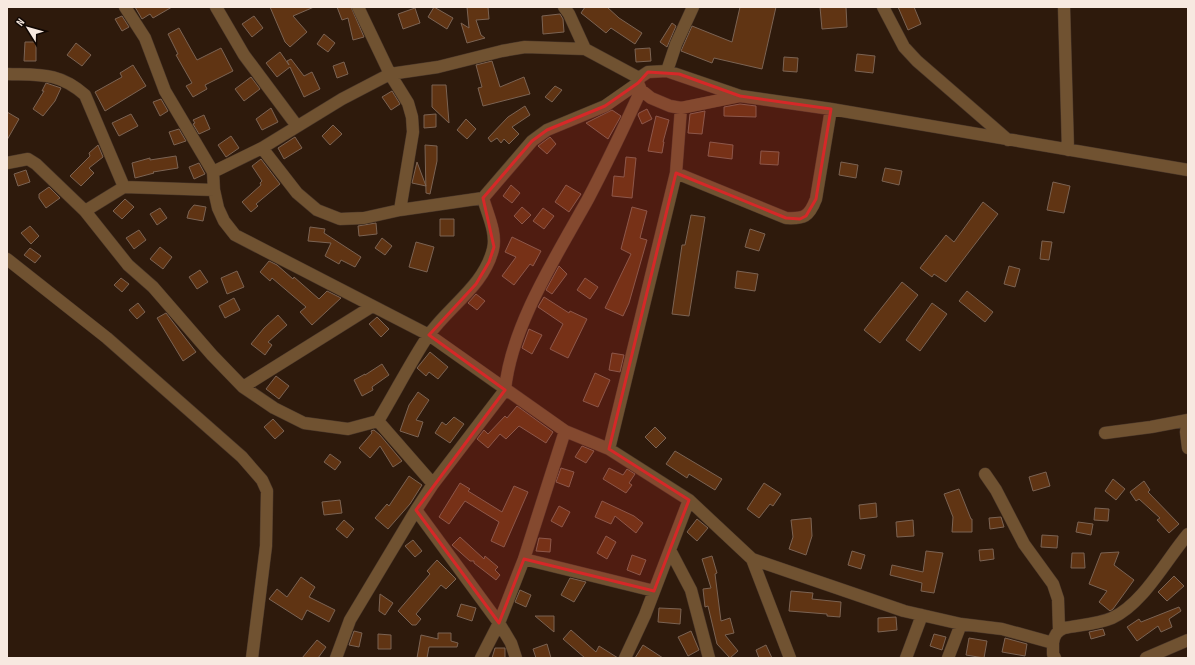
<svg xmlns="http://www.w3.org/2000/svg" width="1195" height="665" viewBox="0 0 1195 665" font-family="'Sofia Sans Condensed',sans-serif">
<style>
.building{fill:#603413;stroke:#7b6353}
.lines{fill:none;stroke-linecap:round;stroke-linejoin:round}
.minor-casing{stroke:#4a372a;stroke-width:13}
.minor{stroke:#705231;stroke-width:12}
.marked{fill:#d62828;fill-opacity:0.2;stroke:#d62828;stroke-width:3;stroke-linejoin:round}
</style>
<rect width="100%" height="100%" fill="#2e1a0c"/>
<path class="building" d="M135,7h37l-19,11 -3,-4 -8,5z
M270,7h44l-21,9 14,16 -17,15 -5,-5z
M337,7h14l13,30 -11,3 -5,-22 -6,2z
M434,7l19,11 -6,11 -19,-12z
M467,7h21l1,12 -13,1 5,15 4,3 -18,5 -6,-20 8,5z
M585,7h22l12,11 23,15 -7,11 -24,-16 -5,5 -25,-20z
M740,7h36l-14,62 -48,-11 -2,5 -31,-12 11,-25 40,16z
M820,7h26l1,20 -25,2z
M898,7h16l7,17 -13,6z
M415,8l5,15 -17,6 -5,-15z
M560,14l3,5 1,13 -21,2 -1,-18z
M122,16l7,11 -7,4 -7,-12z
M254,16l9,12 -11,9 -10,-13z
M672,23l4,3 -9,21 -7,-5z
M179,28l18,32 24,-12 12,23 -28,14 2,4 -14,8 -7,-11 6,-3 -16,-28 2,-1 -10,-20z
M324,34l11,9 -7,9 -11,-8z
M25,42h11v19h-12z
M76,43l15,12 -9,11 -15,-11z
M650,48l1,13 -15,1 -1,-13z
M280,52l9,13 -2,-4 4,-2 13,17 8,-4 8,17 -16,8 -14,-30 -13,10 -11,-14z
M857,54l18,2 -2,17 -18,-2z
M784,57l14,1 -1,14 -14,-1z
M492,61l8,26 24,-10 6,17 -47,12 -5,-18 4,-1 -6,-22z
M344,62l4,12 -11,4 -4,-12z
M133,65l13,21 -41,25 -10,-19 27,-15 -2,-4z
M251,77l9,12 -16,12 -9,-12z
M46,83l15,5 -6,13 -12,15 -10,-7 11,-18h-2z
M432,85h14l3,38 -17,-16z
M555,86l7,4 -10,12 -7,-5z
M392,91l8,13 -9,6 -9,-13z
M161,99l7,12 -8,5 -7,-14z
M740,104l16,2v11l-32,-1v-9z
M525,106l5,9 -18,12 7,7 -10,10 -5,-5 -3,4 -4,-5 -6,4 -3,-4 20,-21z
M271,108l7,14 -16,8 -6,-11z
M647,109l5,10 -10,5 -4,-9 1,-2z
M612,110l9,6 -13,23 -22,-16z
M705,111l-3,23 -14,-1 2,-19z
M7,112l12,7 -12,21z
M131,114l7,12 -19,10 -7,-13z
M436,114v13l-12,1v-13z
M204,115l6,14 -11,5 -6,-10 2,-1 -2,-3z
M656,116l13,4 -6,22h1l-2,11 -14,-2z
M466,119l10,10 -9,10 -10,-9z
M333,125l9,9 -12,11 -8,-9z
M179,129l7,12 -12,4 -5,-13z
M231,136l8,12 -13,9 -8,-12z
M295,137l7,11 -18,11 -6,-11z
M550,137l6,7 -9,10 -9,-8z
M710,142l23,3 -1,14 -24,-3z
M98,145l5,12 -14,11 5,5 -13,13 -11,-10 20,-20 -1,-3z
M425,145l12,1v15l-7,33 -4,-1z
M761,151l18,1 -1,13 -18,-1z
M176,156l2,12 -25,4 1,1 -19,5 -3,-15 18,-5v2z
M626,157l10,1 -4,40 -20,-2 2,-20 10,1z
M261,159l19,25 -24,20 2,2 -7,6 -9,-10 19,-17 -1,-2 2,-2 -10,-15z
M417,162l9,24 -14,-3z
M841,162l17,3 -2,13 -17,-3z
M199,163l6,11 -11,5 -5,-12z
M885,168l17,3 -3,14 -17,-4z
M26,170l4,12 -12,4 -4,-12z
M1053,182l17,4 -6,27 -17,-3z
M511,185l9,8 -8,10 -9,-7z
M566,185l15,9 -12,18 -14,-10z
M49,187l11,11 -14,10 -7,-10v-4z
M125,199l9,8 -12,12 -9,-8z
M983,202l15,12 -52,68 -12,-8 -2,3 -12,-9 26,-33 8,7z
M194,205l12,2 -3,14 -16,-3 2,-7z
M522,207l9,8 -9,9 -8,-8z
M632,207l15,4 -7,27 7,2 -18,63 -6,13 -18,-8 26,-54 -10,-5z
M160,208l7,10 -10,7 -7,-11z
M543,208l11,8 -10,13 -11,-8z
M691,215l14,2 -16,99 -17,-2 10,-69h3z
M440,219h14v17h-14z
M376,223l1,11 -18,2 -1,-10z
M30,226l9,10 -8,8 -10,-11z
M310,227l15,2 -1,4 37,24 -6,10 -14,-7 -2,4 -14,-8 6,-13 -23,-2z
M750,229l15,5 -6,17 -14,-4z
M139,230l7,10 -12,9 -8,-11z
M512,237l29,14 -8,15 -3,-2 -16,21 -12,-9 14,-19 -11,-5z
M382,238l10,8 -7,9 -10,-7z
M1042,241l10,1 -3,18 -9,-1z
M416,242l18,5 -7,25 -18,-5z
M160,247l12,10 -9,12 -13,-10z
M30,248l11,8 -6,7 -11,-8z
M269,261l8,4 16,14 1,-2 25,22 8,-8 14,7 -29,27 -12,-13 6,-5 -34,-29 -2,3 -10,-9z
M559,266l8,8 -15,20 -6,-4z
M1009,266l11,3 -5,18 -11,-3z
M200,270l8,12 -11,7 -8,-12z
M237,271l7,16 -17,7 -6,-16z
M737,271l21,3 -3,17 -20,-3z
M121,278l8,6 -7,8 -8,-7z
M585,278l13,9 -8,12 -13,-9z
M902,282l16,13 -38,48 -16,-13z
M967,291l26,21 -8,10 -26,-21z
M476,294l9,7 -8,9 -9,-7z
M544,297l25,16 1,-2 17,8 -19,39 -18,-9 13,-25 -25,-17z
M234,298l6,12 -15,8 -6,-12z
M138,303l7,9 -8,7 -8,-9z
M932,303l15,11 -27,37 -14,-11z
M166,313l30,39 -13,9 -26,-43z
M278,315l9,10 -19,17 4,3 -7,10 -14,-11 13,-16z
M377,317l12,12 -8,8 -12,-13z
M529,329l13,6 -10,19 -10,-6z
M430,352l18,15 -10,12 -9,-7 -3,4 -9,-8z
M612,353l12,2 -4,17 -11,-2z
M382,364l7,11 -17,12 1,3 -11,6 -8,-16 11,-6v1z
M595,373l15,7 -12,27 -15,-6z
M276,376l13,10 -10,13 -13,-10z
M418,392l11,8 -13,20 7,2 -5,15 -18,-6 9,-26z
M517,406l36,26 -7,11 -27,-17 -13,13 -6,-5 -12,14 -11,-9 7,-9 4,4 17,-18 2,2z
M454,417l10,7 -14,19 -15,-10 7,-11 4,3z
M273,419l11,12 -9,8 -11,-12z
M655,427l11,11 -10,10 -11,-11z
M374,430l6,5 22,26 -9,6 -13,-21 -10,12 -11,-10 13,-15 -1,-2z
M582,446l12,5 -8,12 -11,-6z
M675,451l47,28 -7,11 -26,-16 -2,4 -21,-14z
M330,454l11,8 -6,8 -11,-8z
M561,468l13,4 -5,15 -13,-5z
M609,468l14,7 4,-6 8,5 -6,9 3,2 -6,8 -23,-14z
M1046,472l4,14 -17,5 -4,-14z
M409,476l13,9 -12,19 -22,25 -13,-11 12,-14 2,2z
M1113,479l12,10 -9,11 -11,-9z
M1144,481l6,9 -2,2 31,32 -10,9 -12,-13 3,-2 -21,-19 -3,2 -6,-9z
M460,483l10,6 -2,2 34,21 12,-26 14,6 -24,55 -13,-6 8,-19 -34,-21 -16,23 -10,-7z
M764,483l17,11 -8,12 -3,-2 -11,14 -12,-9z
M959,489l12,30h1v13h-20l1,-15 -9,-23z
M340,500l2,13 -18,2 -2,-13z
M602,501l32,15 9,7 -7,10 -21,-17 -4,8 -16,-7z
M876,503l1,14 -17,2 -1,-14z
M559,506l11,6 -8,15 -11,-6z
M1095,508l14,1 -1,12 -14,-1z
M1001,517l3,10 -14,2 -1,-11z
M811,518l1,18 -6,19 -17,-6 4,-12 -2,-17z
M697,519l11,9 -11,13 -10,-9z
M344,520l10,9 -7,9 -11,-9z
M913,520l1,16 -17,1 -1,-15z
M1078,522l15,2 -2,11 -15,-3z
M1042,535l16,1 -1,12 -16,-1z
M606,536l10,6 -9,17 -10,-6z
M460,537l24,22 1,-3 13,11 -3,3 5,5 -4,5 -22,-17v-2h-4l-18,-16z
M539,538l12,1 -1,13 -14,-1z
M413,540l9,11 -7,6 -10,-11z
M993,549l1,10 -14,2 -1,-11z
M852,551l13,4 -4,14 -13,-4z
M926,551l17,2 -9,40 -13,-2 1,-8 -32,-8 2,-10 31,7z
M1119,552l-5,13 20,15 -21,29 -3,2 -11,-9 8,-11 -18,-7 12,-31z
M1072,553h12l1,15h-14z
M632,555l14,5 -6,15 -13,-5z
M712,556l5,17 -2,1 6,47 9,-3 4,15 -9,2 13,16 -8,7 -13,-14 -9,-38 -3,1 -2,-18 8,-1 -9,-29z
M437,560l19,19 -10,10 -5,-4 -25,29 5,5 -5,6h-4l-14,-14 32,-37 -3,-3z
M1174,576l10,10 -17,15 -9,-9z
M301,577l14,10 -6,10 26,13 -6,12 -22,-12 -5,10 -33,-21 8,-10 10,8z
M570,578l16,4 -12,20 -13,-7z
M520,590l11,5 -5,12 -11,-5z
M791,591l22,2 -1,6 29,3 -1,15 -13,-1v-2l-38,-3z
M380,594l13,9 -8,12 -6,-4z
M461,604l15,4 -4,13 -15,-5z
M1179,607l2,4 -12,8 3,8 -11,5 -3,-6 -21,15 -10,-14 12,-8 2,3z
M659,608l22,1 -1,15 -22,-2z
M535,616h19v16z
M896,617l1,13 -19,2v-14z
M1103,629l2,6 -14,4 -2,-7z
M571,630l25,22 3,-6 19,12h-33l-22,-19z
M354,631l8,2 -3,14 -10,-2z
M691,631l8,19 -11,6 -10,-19z
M438,633h13v8l7,2 -1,4h-28l-2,11h-10l4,-23 17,4z
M378,634l13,1v14h-13z
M934,634l12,3 -4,13 -12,-4z
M969,638l18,3 -3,17 -18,-3z
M1005,638l22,6 -2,12 -23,-4z
M317,640l9,7 -8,11h-16z
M547,644l4,14h-15l-3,-9z
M643,645l20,13h-28z
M766,645l6,13h-13l-3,-8z
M495,648h10v10h-13z"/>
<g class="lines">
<g class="minor-casing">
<path id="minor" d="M125,7l20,31 20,53 48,81 1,18 4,18 6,13 11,14 194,100 136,96 44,18 80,51 63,59 38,99
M216,7l28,48 53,71
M358,7l32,67 18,29 4,14 1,15 -13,78
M564,7l5,7 16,35 54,29
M883,7l21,40 13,14 91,79
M1064,7l4,143
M667,71l9,-27 17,-37
M7,74c33,1 52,-2 78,21l39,92
M740,96l-59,12 -11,-2 -19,-8 -10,-8 -3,-7 1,-5 9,-6 19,-1 73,25 91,13 357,61
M262,148l80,-49 48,-25 48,-7 64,-16 23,-4 60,2
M7,163l21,-4 8,5 49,47 43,54 25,22 59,68 31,32 31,21 30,15 44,6 30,-8
M213,172l49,-24 35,45 20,17 23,9 24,-1 36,-8 83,-12
M676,173l110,45c18,1 23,-1 30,-19l15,-90
M85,211l39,-24 90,3
M7,259l100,79 135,119 20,23 5,11 -1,55 -14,112
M243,387l128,-80
M1188,420l-2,12 2,16
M1105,433l46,-6 37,-7
M609,449l67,-276 5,-65
M985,474l11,16 28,54 29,40 5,15 1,31
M433,484l-55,-63c17,-28 32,-58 50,-85 21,-30 56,-50 65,-87 4,-16 -6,-36 -10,-51l49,-57 15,-11 58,-24 33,-23
M416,510l83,113 12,20 5,15
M670,550l21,40 18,68
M524,559l130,32
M752,559l152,52 57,13 41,5 51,14v11l2,4
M1053,643c1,-8 4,-12 11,-15 15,-3 34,-4 48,-10 31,-14 54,-58 76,-84
M336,658l14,-38 66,-110 17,-26 72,-94c6,-64 52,-135 83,-191 19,-36 36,-72 53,-109
M481,658l18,-35 25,-64 41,-128
M625,658l20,-43 44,-115
M906,658l16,-43
M948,658l13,-34
M1146,658l42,-18"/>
</g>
<use href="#minor" class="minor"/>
</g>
<path class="marked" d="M648,72l31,2 61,22 91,13 -15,90 -10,17 -6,3 -14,-1 -110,-45 -67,276 80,51 -35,91 -130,-32 -25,64 -83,-113 89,-120 -76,-55 47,-51 13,-22 5,-15 -11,-49 49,-57 15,-11 58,-24 33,-23z"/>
<rect width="1195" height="665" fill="none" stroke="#f7e9e0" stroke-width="16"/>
<g transform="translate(28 28) rotate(307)" stroke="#100703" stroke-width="3" paint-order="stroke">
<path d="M0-3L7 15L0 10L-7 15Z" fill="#f7e9e0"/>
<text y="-6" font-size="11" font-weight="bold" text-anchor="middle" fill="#f7e9e0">N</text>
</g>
</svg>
